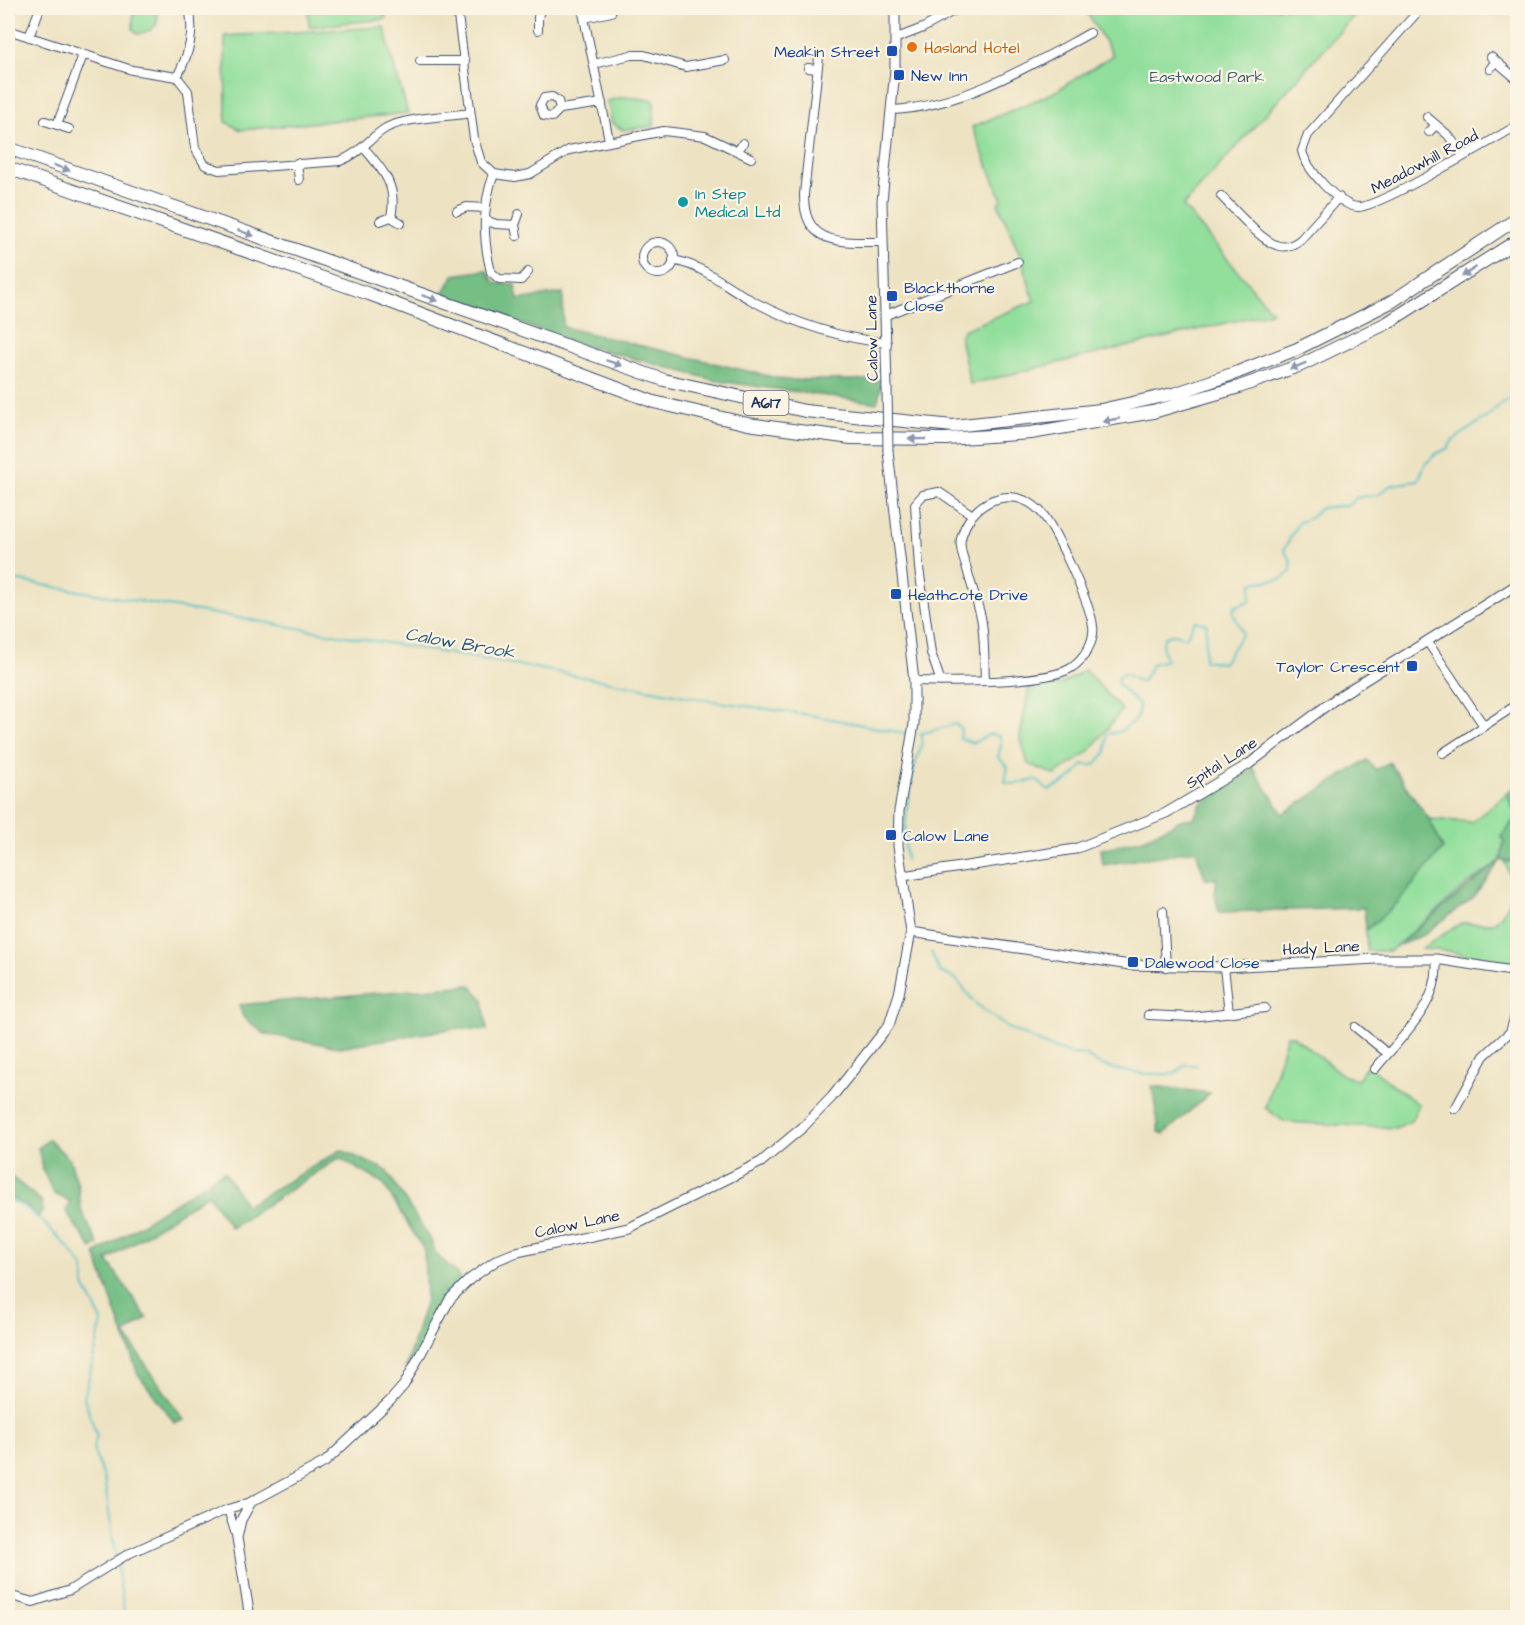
<svg xmlns="http://www.w3.org/2000/svg" width="1525" height="1625" viewBox="0 0 1525 1625" font-family="'Architects Daughter',sans-serif">
<style>
.green{fill:#92df9c;stroke:#56877d;stroke-width:1.5}
.forest{fill:#75be84;stroke:#487671;stroke-width:1.5}
.lines{fill:none;stroke-linecap:round;stroke-linejoin:round}
.stream{stroke:#51bfc6;stroke-width:2}
.minor-casing{stroke:#3a4a6d;stroke-width:10}
.tertiary-casing{stroke:#3a4a6d;stroke-width:11}
.trunk-casing{stroke:#3a4a6d;stroke-width:14}
.minor{stroke:#fff;stroke-width:8}
.tertiary{stroke:#fff;stroke-width:9}
.trunk{stroke:#fff;stroke-width:12}
.tertiary-bridge-casing{stroke:#3a4a6d;stroke-width:11;stroke-linecap:butt}
.tertiary-bridge{stroke:#fff;stroke-width:9}
.oneway{fill:#8d97ae}
.food-dot{fill:#e8710a;stroke:#fcf5e5;stroke-width:2}
.transit-dot{fill:#1a4fb4;stroke:#fcf5e5;stroke-width:2}
.culture-dot{fill:#0f9aa8;stroke:#fcf5e5;stroke-width:2}
.labels{text-anchor:middle;stroke-width:4.5;stroke-linejoin:round;paint-order:stroke}
.shield{fill:#fcf5e5;stroke:#5e6a86;stroke-width:1.5}
.shield-label{font-size:15px;font-weight:bold;fill:#1b2f5e}
.food-label{font-size:16px;fill:#c56008;stroke:#fcf5e5;text-anchor:start}
.transit-label{font-size:16px;fill:#164399;stroke:#fcf5e5;text-anchor:start}
.park-label{font-size:16px;fill:#395b6e;stroke:#fcf5e5}
.street-label{font-size:16px;fill:#1b2f5e;stroke:#fcf5e5}
.culture-label{font-size:16px;fill:#0d838f;stroke:#fcf5e5;text-anchor:start}
.water-label{font-size:18px;font-style:italic;fill:#2b5a7d;stroke:#fcf5e5}
</style>
<rect width="100%" height="100%" fill="#fcf5e5"/>
<filter id="ink" filterUnits="userSpaceOnUse"><feTurbulence type="fractalNoise" baseFrequency=".0167" numOctaves="2"/><feDisplacementMap in="SourceGraphic" scale="12" xChannelSelector="R" yChannelSelector="G"/><feConvolveMatrix kernelMatrix="1 2 1 2 8 2 1 2 1" color-interpolation-filters="sRGB"/></filter>
<filter id="wash" filterUnits="userSpaceOnUse"><feTurbulence type="fractalNoise" baseFrequency=".008" numOctaves="4" result="noise"/><feDisplacementMap in="SourceGraphic" scale="24" xChannelSelector="R" yChannelSelector="G"/><feGaussianBlur stdDeviation="1.35" result="paint"/><feColorMatrix in="noise" values="0 0 0 0 0 0 0 0 0 0 0 0 0 0 0 0 0 1.4 0 .05"/><feComposite in="paint" operator="in"/></filter>
<g filter="url(#wash)">
<rect width="100%" height="100%" fill="#ede3c3"/>
<path class="green" d="M138,8h17c7,17 -1,22 -17,26l-5,-5v-16z
M308,8h77l1,11 -77,8z
M1084,8h277l-178,198 89,106 -302,72 -10,-47 3,-7 71,-29 -12,-41 -24,-57 4,-3 -30,-73 81,-34 60,-38z
M385,27l5,26 18,60 -167,17 -15,-8 -1,-86z
M624,97l30,3v26l-31,4 -11,-7 -5,-22z
M1085,670l37,40 -33,42 -34,23 -27,-11 -8,-27 9,-49 33,-4z
M1506,794l11,22 -16,21 3,4 -3,19 -34,25 -77,66h-23l-1,-21 31,-27 46,-54 -14,-30 43,3z
M1505,862h12v102l-71,-13 -25,-2 40,-26h33c22,-22 22,-34 11,-61z
M1287,1035l6,1 51,40 14,3 9,-14 52,40 -8,16 -15,7 -111,-6 -20,-14z"/>
<path class="forest" d="M486,270l9,13 20,2 3,15 45,-7v34l222,53h98l-6,23 -160,-22 -152,-41 -123,-45 12,-20z
M1367,760l9,10 13,-8 40,57 14,30 -46,54 -31,27 -2,-22 -145,4 -4,-17 2,-16h-12l-9,-29 -93,15 -2,-16 43,-10 37,-19 13,-2 7,-14 52,-36 30,46z
M1517,786v29l-11,-21z
M1517,816v45l-16,-1 -27,37 -51,38 -28,12 106,-87 3,-19 -3,-4z
M470,985l13,14 4,31 -29,-2 -119,19 -74,-13 -22,-17 -4,-12z
M1152,1086l58,7 -46,41 -5,-2z
M49,1139l21,21 8,25 3,25 17,34 -6,5 -26,-37 4,-11 -16,-7 -11,-23 -5,-23z
M341,1150l45,20 45,71 4,12 26,25 -48,83 -8,8 21,-69 -2,-50 -41,-67 -44,-25 -108,70 -23,-34 -101,66 40,58 -22,16 59,86 -9,3 -37,-49 -43,-120 129,-83 22,35z
M8,1174l33,27 2,10 -4,5 -15,-12 -16,-7z"/>
<g class="lines">
<path class="stream" d="M8,579l527,89 177,33 110,16 86,17
M919,734l37,-10 5,5 -1,9 13,5 17,-9 10,2 1,9 -3,12 10,10 -3,15 9,2 22,-4 13,10c12,-5 27,-13 33,-25h12l12,-12 1,-19 12,-2 18,-13 2,-14 -21,-21v-8l6,-2 18,8 10,-18 14,-4 -4,-15 3,-8 10,-3 11,4 9,-17 12,3 -3,36 19,3 20,-30 -10,-20 1,-6 16,-6 2,-18 30,-4 9,-8v-10l-7,-11 14,-27 14,-6 8,-9 28,-3 10,-8 20,-2 13,-10 27,-4 7,-17 12,-11 11,-5 4,-7 36,-25 14,-13 16,-9
M906,860c-3,-35 1,-59 9,-94 2,-10 9,-22 7,-31
M931,952l9,20 16,7 19,24 31,24 42,19 23,8 15,1c17,18 65,20 89,19l10,-9h12
M8,1200l17,7 17,14 25,25 17,22v18l18,35 -18,77 13,38 -4,12 11,31 12,79
M117,1564l8,54"/>
</g>
</g>
<g filter="url(#ink)">
<g class="lines">
<g class="minor-casing">
<path id="minor" d="M457,8l17,131 7,23 13,12 21,3 15,-3 39,-24 95,-19 41,5 46,22
M582,8l27,132
M1421,8l-113,127 -6,16c4,18 37,55 56,56 20,1 136,-68 160,-82
M585,18l26,-6
M8,30l124,40 45,7 11,14 7,57 10,17 14,5 121,-9c20,-7 29,-23 46,-33 21,-11 61,-11 84,-15
M538,30v-13l3,-9
M29,37l11,-29
M897,38l26,-10 36,-20
M819,57l-15,137c-1,53 38,48 79,48
M1491,57l27,23
M420,61h45
M594,64l37,-9h13l42,12 39,-7
M808,68l9,1
M1490,69l6,-8
M177,77c12,-23 18,-44 12,-69
M560,109l-2,-8 -6,-4 -8,1 -4,7 4,11 8,1 8,-8 42,-6
M892,110c70,-3 139,-45 198,-77
M1427,117l21,18 15,20
M45,121l24,8
M57,125l26,-70
M1429,132l7,-7
M364,148c19,22 34,38 27,69l-11,4
M738,151l5,-8
M297,163l2,17
M494,174c-12,31 -11,66 -3,98l8,7 22,1 7,-8
M1221,196c13,13 41,46 58,50 8,2 16,-2 22,-7l38,-42
M457,211l10,-4 18,1
M391,217l10,6
M485,220l11,4 19,1
M517,236l-2,-11 4,-11
M642 258a16 16 0 1 1 32 0a16 16 0 1 1-32 0Z
M673,260c31,6 51,25 78,40 42,23 88,38 136,43
M886,315l132,-53
M1427,641l57,85 34,-22
M914,681c32,1 132,3 157,-13 13,-8 24,-27 22,-42 -2,-20 -39,-101 -53,-115 -29,-29 -71,-9 -79,28 -2,8 3,22 6,30 4,16 10,32 14,48 4,21 3,43 4,64
M941,682l-10,-29 -12,-85 -4,-64 8,-9 16,-3 32,22
M1443,753l41,-27
M1163,911l3,56
M1224,967l5,46
M1148,1015l43,2 74,-9
M1355,1027l32,26
M1375,1069c25,-31 67,-67 61,-110
M1455,1109l29,-53 26,-24 8,-25
M228,1509l9,29
M8,1595l25,7 37,-12 58,-36 100,-45 23,-7"/>
</g>
<g class="tertiary-casing">
<path id="tertiary" d="M887,388l-5,-187 13,-131v-62
M903,876l172,-27 91,-36 83,-49 89,-67 180,-113
M911,932l219,33 94,2 152,-8h60l82,13
M250,1618l-13,-80 4,-18 10,-18 74,-40 65,-61 14,-16 46,-86 20,-20 27,-19 20,-8 112,-24 132,-66 42,-35 29,-30 57,-72 10,-31 12,-62 -13,-86 1,-35 15,-87v-43l-26,-230"/>
</g>
<g class="trunk-casing">
<path id="trunk" d="M8,148l656,232 141,31 148,15 148,-16 76,-17 61,-21 59,-23 94,-47 127,-84
M8,168l361,126 285,108 94,22 103,14 95,1 85,-6 122,-21 86,-25 62,-22 86,-42 131,-83"/>
</g>
<use href="#minor" class="minor"/>
<use href="#tertiary" class="tertiary"/>
<use href="#trunk" class="trunk"/>
<g class="tertiary-bridge-casing">
<path id="tertiary-bridge" d="M887,388l1,63"/>
</g>
<use href="#tertiary-bridge" class="tertiary-bridge"/>
</g>
<defs><path id="oneway-solid" d="M-6-.8H1V-3.2L6.5 0L1 3.2V.8H-6Z" transform="scale(1.5)"/></defs>
<g class="oneway">
<use href="#oneway-solid" transform="translate(62 168) rotate(20)"/>
<use href="#oneway-solid" transform="translate(246 233) rotate(20)"/>
<use href="#oneway-solid" transform="translate(1469 272) rotate(147)"/>
<use href="#oneway-solid" transform="translate(430 298) rotate(19)"/>
<use href="#oneway-solid" transform="translate(614 363) rotate(19)"/>
<use href="#oneway-solid" transform="translate(1298 366) rotate(158)"/>
<use href="#oneway-solid" transform="translate(1111 420) rotate(169)"/>
<use href="#oneway-solid" transform="translate(917 439) rotate(-179)"/>
</g>
</g>
<circle class="food-dot" cx="912" cy="47" r="6"/>
<g class="transit-dot">
<rect x="886" y="45" width="12" height="12" rx="3"/>
<rect x="893" y="69" width="12" height="12" rx="3"/>
<rect x="886" y="290" width="12" height="12" rx="3"/>
<rect x="890" y="588" width="12" height="12" rx="3"/>
<rect x="1406" y="660" width="12" height="12" rx="3"/>
<rect x="885" y="829" width="12" height="12" rx="3"/>
<rect x="1127" y="956" width="12" height="12" rx="3"/>
</g>
<circle class="culture-dot" cx="683" cy="202" r="6"/>
<g class="labels">
<rect class="shield" x="743.5" y="391" width="45" height="24" rx="4.5"/>
<g class="shield-label">
<text x="766" y="408">A617</text>
</g>
<g class="food-label">
<text x="924" y="53">Hasland Hotel</text>
</g>
<g class="transit-label">
<text x="880" y="57" text-anchor="end">Meakin Street</text>
<text x="911" y="81">New Inn</text>
<text x="904" y="293">Blackthorne<tspan x="904" dy="18">Close</tspan></text>
<text x="908" y="600">Heathcote Drive</text>
<text x="1400" y="672" text-anchor="end">Taylor Crescent</text>
<text x="903" y="841">Calow Lane</text>
<text x="1145" y="968">Dalewood Close</text>
</g>
<g class="park-label">
<text x="1207" y="82">Eastwood Park</text>
</g>
<g class="street-label">
<text transform="translate(1424 161) rotate(-28)" y="6">Meadowhill Road</text>
<text transform="translate(871 338) rotate(-91)" y="6">Calow Lane</text>
<text transform="translate(1221 762) rotate(-33)" y="6">Spital Lane</text>
<text transform="translate(1321 947) rotate(-3)" y="6">Hady Lane</text>
<text transform="translate(577 1223) rotate(-12)" y="6">Calow Lane</text>
</g>
<g class="culture-label">
<text x="695" y="199">In Step<tspan x="695" dy="18">Medical Ltd</tspan></text>
</g>
<g class="water-label">
<text transform="translate(460 643) rotate(10)" y="6">Calow Brook</text>
</g>
</g>
<rect width="1525" height="1625" fill="none" stroke="#fcf5e5" stroke-width="30"/>
</svg>
